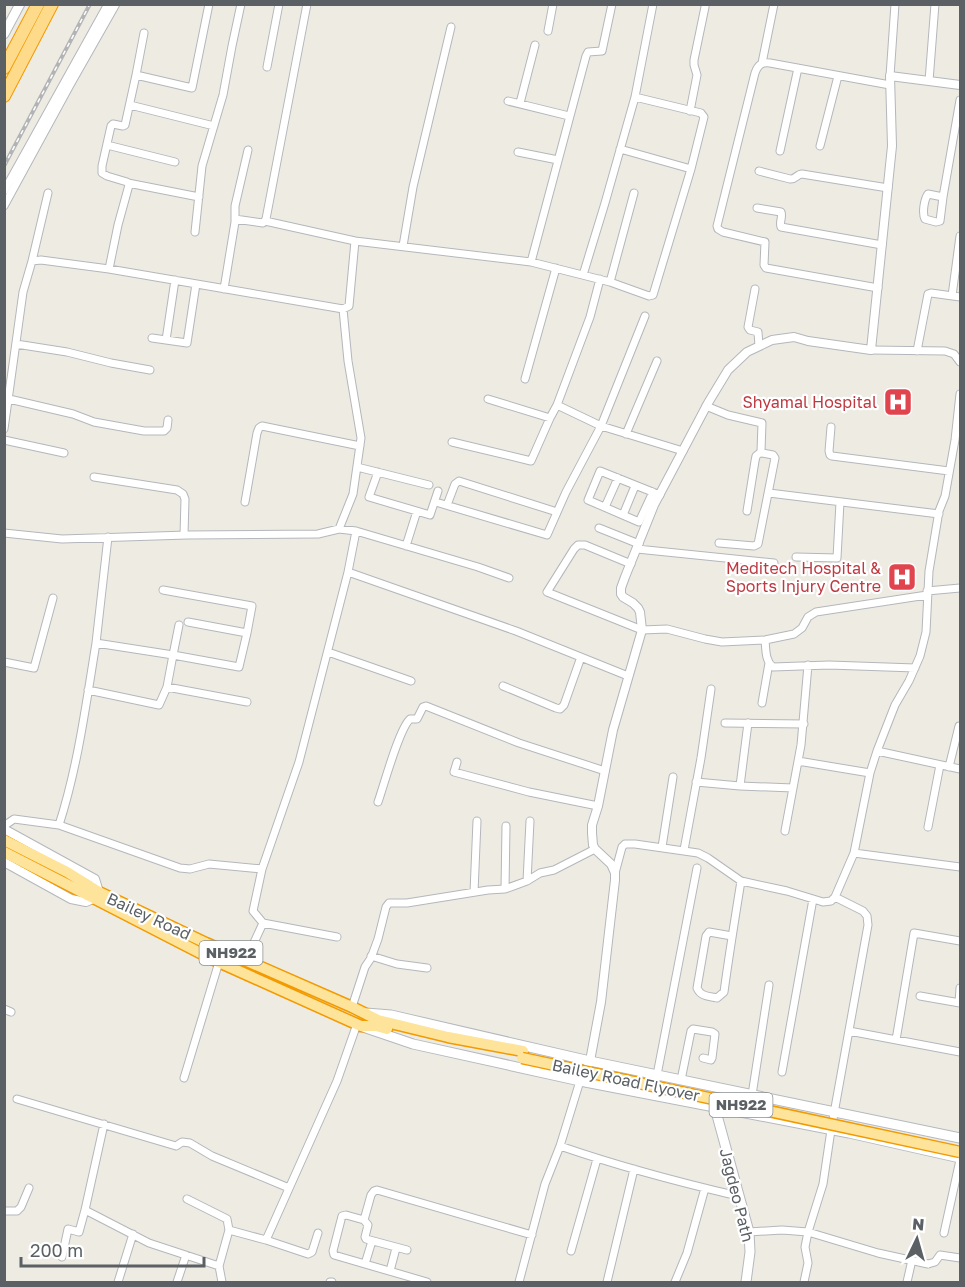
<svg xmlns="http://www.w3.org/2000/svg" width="965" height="1287" viewBox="0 0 965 1287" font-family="'Golos Text',sans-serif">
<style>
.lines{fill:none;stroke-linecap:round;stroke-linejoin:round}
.minor-casing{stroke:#b4b7bb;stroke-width:9}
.tertiary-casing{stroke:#b4b7bb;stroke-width:10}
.secondary-casing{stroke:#b5b9be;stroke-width:11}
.trunk-casing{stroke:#f29a00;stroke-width:13}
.motorway-casing{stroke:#f29a00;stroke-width:14}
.minor{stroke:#fff;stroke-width:7}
.tertiary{stroke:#fff;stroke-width:8}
.secondary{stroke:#fff;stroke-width:9}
.trunk{stroke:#fee49a;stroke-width:10}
.motorway{stroke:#fedb8b;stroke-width:12}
.rail-casing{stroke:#b2b3b4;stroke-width:4}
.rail{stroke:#fff;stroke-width:1.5;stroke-dasharray:4.5;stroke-linecap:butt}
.trunk-bridge-casing{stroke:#f29a00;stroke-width:13;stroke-linecap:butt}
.trunk-bridge{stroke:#fee49a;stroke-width:10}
.labels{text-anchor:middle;stroke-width:4.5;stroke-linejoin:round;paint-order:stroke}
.shield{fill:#fff;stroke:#8c9092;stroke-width:1.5}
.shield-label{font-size:15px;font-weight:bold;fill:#5b6064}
.health-label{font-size:16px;fill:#be3a42;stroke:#fff;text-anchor:end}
.street-label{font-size:16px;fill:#5b6064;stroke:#fff}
</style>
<rect width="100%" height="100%" fill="#eeebe3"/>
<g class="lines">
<g class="minor-casing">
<path id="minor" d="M548,31l5,-27
M762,63l12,-59
M267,67l12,-63
M136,75l8,-42
M890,76l5,-72
M929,81l6,-77
M508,101l61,15
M520,103l15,-58
M130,105l84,21
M690,111l7,-36 -3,-10v-5l11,-53
M107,145l68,17
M820,146l18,-70
M620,149l71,20
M780,151l18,-83
M518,152l40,8
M759,171l31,8c5,1 7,-5 12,-5l86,14
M128,183l71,14
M4,191l104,-187
M943,197l-15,-3c-4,6 -6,19 -3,25l11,3 4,-1 3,-24 17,-97
M4,206l66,-121 46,-81
M757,208l24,4c2,5 -2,10 0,15l101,18
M235,219l28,4 3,-4 41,-215
M265,221l90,20
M195,232l7,-66 21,-71 9,-49 9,-42
M403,246l10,-59 38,-160
M32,261l16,-68
M531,262l55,-206 2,-4 14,-1 10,-47
M109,269l9,-44 11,-40 -2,-3 -20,-6 -5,-3v-7l9,-40 2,-2 10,2 2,-1 11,-50 56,13 17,-84
M583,275l22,-72 30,-106 18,-93
M175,280l-9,60 21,3 9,-59
M610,282l24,-89
M878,288l-112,-20 -2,-3 1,-23 -42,-10 -5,-3 -1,-3 38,-153c3,-8 6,-11 15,-10l120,22
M224,289l11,-67v-16l13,-56
M755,289l-7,38 2,3 8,2 1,14
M952,296l8,-60
M645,316l-44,110 82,25
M152,338l14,2
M16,344l51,8 44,11 39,7
M871,350l74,1 9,3 6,8
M917,351l11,-57 3,-1 29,4
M525,379l31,-111
M9,399l64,15 21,8 50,9h20l3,-3 1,-8
M488,399l62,19
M706,406l22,9 34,8 -1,28 1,2 11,2 2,3 -17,86 -4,2 -35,-3
M831,427l-2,24 1,4 2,1 117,15
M4,429l19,-137 9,-31 9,-1 68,9 234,40 6,-3 6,-65 176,21 79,20 39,14 4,-1 38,-126 13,-52 -3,-4 -66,-16
M626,434l31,-73
M4,440l60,13
M452,442l79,19 19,-43 7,-13 33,-88 10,-38
M357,467l72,18
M378,472l-9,25 61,18 8,-24
M94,477l83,13 6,4 2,5 -1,36
M653,492l-14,30 -51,-22 12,-29 60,24
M769,493l170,21
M245,502l12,-69 2,-5 3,-2 98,20
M439,503l108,32 19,-43 35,-66 -44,-21
M447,505l8,-21 4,-3 98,31
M605,507l13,-29
M747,511l8,-50 1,-5 5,-4
M623,515l12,-29
M599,528l40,16
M339,529l14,-35 8,-56 -13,-77 -5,-52
M4,533l58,6 125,-4 131,-1 21,-5 17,2 122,36 31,11
M108,537l-12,106 77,12 6,-30
M406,546l11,-35
M637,549l137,14
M796,557l41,1 3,-56
M631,564l-46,-19h-7l-4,4 -27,43 95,38 25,-1 38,10 17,3 43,-2 29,-6 8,-6 6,-11 8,-5 111,-17
M348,572l8,-41
M163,590l89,16 -5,27 -8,34 -66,-12 -6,32 80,15
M927,591l33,-3
M188,622l59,11
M765,640c1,9 0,21 8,27l56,-2 86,3
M328,652l83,29
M4,662l30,6 19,-70
M503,686l53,22 4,1 4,-4 17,-48
M88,690l71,15 8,-18
M762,703l7,-40
M725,723l79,1
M748,723l-8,63 53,2
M877,751l83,18
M798,761l72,12
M457,762l-3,10 75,20 69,14
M949,767l10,-41h1
M696,782l44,4
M378,802c6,-17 21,-73 32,-83h7l6,-12 3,-1 93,37 86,28
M59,825c19,-59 27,-121 37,-182
M4,826l10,-7 45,6 121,43 10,1 19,-5 53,5
M928,827l12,-62
M785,831l16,-86 7,-80
M662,847l11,-70
M684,850l17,-92 10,-69
M854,853l106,14
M615,873l7,-26 3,-3h10l63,9 10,5 33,23 46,10 36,11 8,-1 4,-4 19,-44 16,-80 7,-22 18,-46 14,-24 11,-25 6,-24 3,-61 10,-60 6,-15 10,-56 5,-46
M527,881l3,-60
M505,889l1,-63
M474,892l3,-71
M732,936l-23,-4 -3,4 -9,52c4,9 12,8 20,10l7,-6c5,-37 11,-74 17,-111
M337,937l-74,-14 -10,-12 9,-42 37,-107 49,-190 168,59 112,45
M371,956l26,8 30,4
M246,960l17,-37
M920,996l40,7
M959,1003l1,-15
M352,1007l13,-40 6,-9 7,-19 8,-32 3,-4h18l81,-13 17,-1 22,-8 13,-8 14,-3 41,-21
M4,1009l7,3
M849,1031l111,21
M896,1040l18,-107 46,8
M782,1072l31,-173
M657,1075l40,-207
M184,1078l35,-116
M681,1080l10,-49 2,-2 19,3 3,2 -3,24 -1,2 -8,-2
M752,1095l17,-110
M17,1099l159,47 6,-4 8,1 22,13 77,32
M560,1146c58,20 118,36 178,50
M187,1199l40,20 2,11
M85,1210l19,-86
M4,1211h13l4,-4 8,-19
M364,1220l4,5 -3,12 1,2 41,11
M749,1232l33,-2 26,2 70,21 50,11 7,-2 5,-7 20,3
M944,1233l16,-73
M266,1240l42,14 4,-2 6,-19
M571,1251l26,-92
M62,1257l6,-28 11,3 6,-22 64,33 70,23 3,16
M365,1264l7,-23
M219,1266l10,-36 37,10 71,-159 20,-57
M390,1271l6,-23
M118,1282l15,-48
M177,1282l9,-27
M330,1282h2
M427,1282l-93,-27 -1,-4 9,-35 4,-1 18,5 7,-25 3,-4 3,-1 155,45
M519,1282l26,-98 15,-38 20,-65
M607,1282l27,-113
M675,1282l12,-29 18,-65
M804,1282l4,-19 -3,-16 3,-15 15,-48 8,-54 37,-205 -1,-9 -4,-5 -28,-14
M907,1282l5,-22"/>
</g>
<g class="tertiary-casing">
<path id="tertiary" d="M4,829l91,50 4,13
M4,862l67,37 15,3 9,-4
M583,1076l7,-15 11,-59 14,-122v-7l-4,-9 -16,-15 -2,-4 -1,-12v-8l6,-19 15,-76 29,-100 -2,-18 -2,-4 -5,-5 -10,-6 -2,-3v-6l4,-11 29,-72 54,-102 20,-33 19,-18 25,-12 22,-3 14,4 63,9 21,-204 -2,-70 70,9"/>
</g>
<g class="secondary-casing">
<path id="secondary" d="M4,34l16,-30
M366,1013l25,2 199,46 370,77
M363,1027l50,17 167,37 269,52 111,25
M715,1108l34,124 1,20 -4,30"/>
</g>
<g class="trunk-casing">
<path id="trunk" d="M4,840l63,32 32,20 107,51 146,64 26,13 70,17 75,14
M4,852l208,107 149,67h15l11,3"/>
</g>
<g class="motorway-casing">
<path id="motorway" d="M4,68l34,-64
M4,96l48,-92"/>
</g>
<use href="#minor" class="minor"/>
<use href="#tertiary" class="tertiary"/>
<use href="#secondary" class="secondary"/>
<use href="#trunk" class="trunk"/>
<use href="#motorway" class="motorway"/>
<g class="rail-casing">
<path id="rail" d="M4,166l86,-162"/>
</g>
<use href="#rail" class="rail"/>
<g class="trunk-bridge-casing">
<path id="trunk-bridge" d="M522,1058l438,94"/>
</g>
<use href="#trunk-bridge" class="trunk-bridge"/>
</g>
<defs>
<g id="hospital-square" transform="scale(1.5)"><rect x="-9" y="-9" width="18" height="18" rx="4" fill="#e0444e" stroke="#fff"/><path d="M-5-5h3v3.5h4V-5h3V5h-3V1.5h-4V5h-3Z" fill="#fff"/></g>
</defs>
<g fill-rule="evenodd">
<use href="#hospital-square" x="898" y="402"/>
<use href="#hospital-square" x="902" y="577"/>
</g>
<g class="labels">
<g class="shield">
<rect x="199.5" y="941" width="63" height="24" rx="4.5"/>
<rect x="709.5" y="1093" width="63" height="24" rx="4.5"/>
</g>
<g class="shield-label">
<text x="231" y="958">NH922</text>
<text x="741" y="1110">NH922</text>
</g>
<g class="health-label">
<text x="877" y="408">Shyamal Hospital</text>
<text x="881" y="574">Meditech Hospital &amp;<tspan x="881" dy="18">Sports Injury Centre</tspan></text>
</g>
<g class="street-label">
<text transform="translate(149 916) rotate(25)" y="6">Bailey Road</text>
<text transform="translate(626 1080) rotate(12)" y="6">Bailey Road Flyover</text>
<text transform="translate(737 1195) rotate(76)" y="6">Jagdeo Path</text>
</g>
</g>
<rect width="965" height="1287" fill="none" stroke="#5b6064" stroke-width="12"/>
<g transform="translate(917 1239) rotate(5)" stroke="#ffffff" stroke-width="4.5" paint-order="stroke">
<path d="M0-4.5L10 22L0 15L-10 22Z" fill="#5b6064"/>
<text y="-9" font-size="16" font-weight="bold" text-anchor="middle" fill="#5b6064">N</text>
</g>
<path d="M21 1257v9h183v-9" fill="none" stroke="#5b6064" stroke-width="3"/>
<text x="30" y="1257" font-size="18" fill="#5b6064" stroke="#ffffff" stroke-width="4.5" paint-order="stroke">200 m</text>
</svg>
